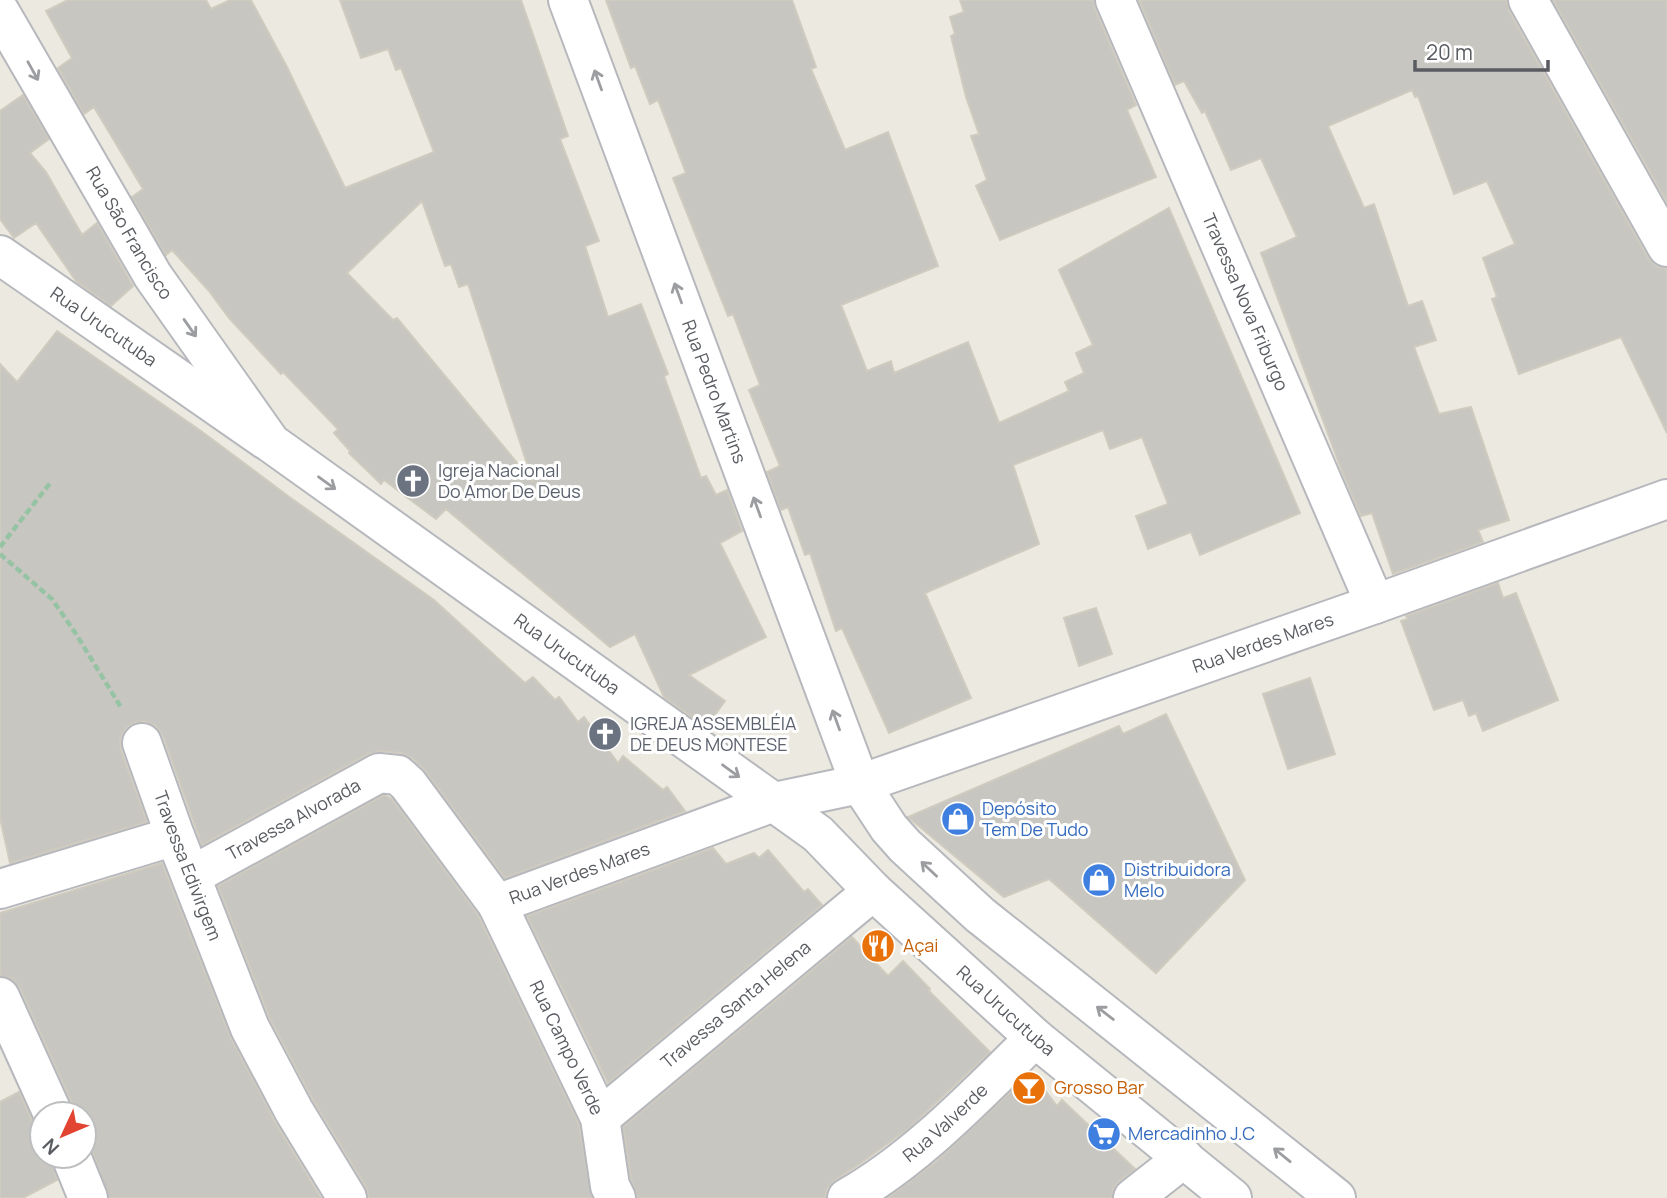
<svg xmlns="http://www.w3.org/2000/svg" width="1667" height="1198" viewBox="0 0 1667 1198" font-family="Manrope,sans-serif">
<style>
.building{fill:#c8c6c0;stroke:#d0cbbf;stroke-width:2;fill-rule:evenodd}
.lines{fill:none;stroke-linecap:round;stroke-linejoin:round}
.minor-casing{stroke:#b6b8bd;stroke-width:42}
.tertiary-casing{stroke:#b6b8bd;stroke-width:42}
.path{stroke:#97c3a5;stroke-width:4.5;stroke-dasharray:7 3.5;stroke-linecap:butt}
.minor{stroke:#fff;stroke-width:38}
.tertiary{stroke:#fff;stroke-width:38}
.oneway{stroke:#9b9da0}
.labels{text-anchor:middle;stroke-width:6;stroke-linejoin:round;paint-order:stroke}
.street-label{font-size:18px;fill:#595c61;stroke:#fff}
.worship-label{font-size:18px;fill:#5b616d;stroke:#fff;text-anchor:start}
.shop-label{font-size:18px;fill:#366cbe;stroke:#fff;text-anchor:start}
.food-label{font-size:18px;fill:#c56008;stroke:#fff;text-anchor:start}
</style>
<rect width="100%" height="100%" fill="#eceae0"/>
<path class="building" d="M68,0h138l5,9 19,-9h21l36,67 58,121 89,-36 -33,-84 -5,2 -8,-21 -27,9 -21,-58h181l47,136 -8,3 39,102 -14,5 23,71 33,-13 27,70 -4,2 37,102 5,-2 10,19 11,-5 15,41 -22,12 46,94 -77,38 36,26 -19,26 -42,-30 -29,-63 -25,13 -164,-138 -10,10 -52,-39 -3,4 -32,-31 1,-2 -16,-18 4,-4 -55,-57 -2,2 -52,-56 -20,-27 -37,-41 -6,5 -34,-58 11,-8 -49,-82 -10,7 -26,-46 14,-10 -26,-47zM422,201l23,65 6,-2 8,23 9,-3 65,198 -136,-164 -4,2 -46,-47z
M606,0h186l24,67 -5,2 34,81 43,-18 50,134 -97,39 26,66 24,-10 3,12 74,-31 31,81 70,-32 -4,-9 19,-9 -8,-20 17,-8 -34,-75 110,-62 131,305 -100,42 -9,-23 -43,17 -12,-33 32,-12 -26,-67 -32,12 -7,-19 -90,35 26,79 -114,49 46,105 -82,35 -47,-105 -6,3 -26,-78 -5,2 -17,-48 -7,3 -14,-38 13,-6 -31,-76 11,-5 -27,-71 -5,2 -55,-138 13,-5 -28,-73 -8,4 -15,-38 -4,2z
M960,0h134l1,9 41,96 -9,5 29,67 -156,63 -24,-54 11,-6 -16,-44 8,-2 -13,-37 -15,-61 4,-2 -5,-17 14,-5z
M1139,0h367l3,11 139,247 8,8 11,3v164l-46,-96 -102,37 -27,-75 5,-2 -14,-39 32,-14 -28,-63 -33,13 -36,-98 -3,1 -3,-7 -84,36 36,82 10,-4 34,102 14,-5 14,39 -22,7 25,67 32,-7 38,113 -31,10 5,12 -90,32 -21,-61 -11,3 -20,-47 -80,-216 36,-16 -36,-79 -30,12 -26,-59 -3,2 -18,-32 -9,4z
M1553,0h114v202z
M23,95l26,44 -19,14 16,19 36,63 15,-12 36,63 -22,20 -35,-25 -40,-58 -22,15 -14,-19v-108z
M57,331l144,100 87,65 146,104 91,83 8,-6 22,23 4,-3 19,25 6,-5 34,46 5,-7 40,34 4,-3 18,24 -180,67 -82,-110 -11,-10 -11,-5 -20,-2 -13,3 -166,91 -39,-109 -7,-10 -11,-5 -11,2 -8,5 -6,12 1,10 26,72 -137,41 -10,-45v-454l17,18z
M1498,583l5,15 13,-5 42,107 -75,31 -7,-18 -7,3 -6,-16 -29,10 -33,-89 7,-2 -2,-3z
M1096,608l16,46 -33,12 -15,-48z
M1310,678l25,76 -47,15 -25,-75z
M1166,714l79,166 -89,93 -107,-94 -45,18 -96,-80 211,-91 4,8z
M384,795l8,4 86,116 101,209 13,74h-223l-3,-11 -53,-87 -43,-81 -52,-133z
M713,848l13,16 28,-11 5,5 9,-8 36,42 4,-3 14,16 -214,178 -81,-167z
M162,863l69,175 44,84 46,76h-212l-18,-50 -7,-9v-25h-10l-1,-9 -53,-117 -8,-9 -12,-3v-63z
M852,937l36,39 15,-15 27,28 -1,2 61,61 -81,76 -48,35 -26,17 -8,8 -2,10h-187l-7,-19 -8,-52z
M1034,1076l23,30 5,-6 73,69 -16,12 -6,8 -1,9h-224l49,-37 83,-78 3,2z
M19,1092l14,31 9,10v23h8l7,24 -34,18h-23v-96z"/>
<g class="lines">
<g class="minor-casing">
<g id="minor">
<path id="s1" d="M1115,0l260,604"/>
<path d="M1528,0l139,247"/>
<path id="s2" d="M0,255l266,185"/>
<path id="s3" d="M142,743l33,93 75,192 44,83 53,87"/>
<path id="s4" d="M191,876l188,-103 19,2 10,9 89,120 103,214 10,68 6,12"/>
<path d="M0,889l175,-53"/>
<path id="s5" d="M497,904l277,-102 86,-18 515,-180 292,-105"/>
<path d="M0,997l53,117"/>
<path id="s6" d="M600,1118l273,-227"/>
<path d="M71,1156l17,42"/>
<path id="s7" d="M847,1198c72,-41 129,-103 188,-160"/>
<path d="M1133,1198l51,-40"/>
</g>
</g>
<g class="tertiary-casing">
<g id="tertiary">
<path id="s8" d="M568,0l292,784 29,44 16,18 75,69 356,283"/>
<path id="s9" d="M0,12l153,264 118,167 547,391 55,57 162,147 197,160"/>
</g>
</g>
<path class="path" d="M0,547l51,-65
M0,554l52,45 24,35 46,75"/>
<use href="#minor" class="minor"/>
<use href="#tertiary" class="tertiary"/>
</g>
<defs><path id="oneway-shaft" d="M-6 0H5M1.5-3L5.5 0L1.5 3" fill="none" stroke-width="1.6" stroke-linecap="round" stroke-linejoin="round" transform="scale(1.75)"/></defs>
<g class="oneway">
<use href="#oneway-shaft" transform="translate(33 71) rotate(61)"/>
<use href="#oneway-shaft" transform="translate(598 80) rotate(-110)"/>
<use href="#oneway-shaft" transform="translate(678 293) rotate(-110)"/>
<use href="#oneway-shaft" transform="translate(190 328) rotate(55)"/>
<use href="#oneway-shaft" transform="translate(327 483) rotate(36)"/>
<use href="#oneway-shaft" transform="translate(757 507) rotate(-110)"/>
<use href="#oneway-shaft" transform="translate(836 720) rotate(-110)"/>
<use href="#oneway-shaft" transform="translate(731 771) rotate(36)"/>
<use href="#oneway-shaft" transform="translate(929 869) rotate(-137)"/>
<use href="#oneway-shaft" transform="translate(1105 1013) rotate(-142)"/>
<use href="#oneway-shaft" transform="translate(1282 1155) rotate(-141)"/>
</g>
<defs>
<g id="church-disc" transform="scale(1.75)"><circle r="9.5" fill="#6b7280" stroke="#fff"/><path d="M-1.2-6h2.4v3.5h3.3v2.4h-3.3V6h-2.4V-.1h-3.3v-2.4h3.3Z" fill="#fff"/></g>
<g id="shop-disc" transform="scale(1.75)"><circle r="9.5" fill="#3f7fe0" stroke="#fff"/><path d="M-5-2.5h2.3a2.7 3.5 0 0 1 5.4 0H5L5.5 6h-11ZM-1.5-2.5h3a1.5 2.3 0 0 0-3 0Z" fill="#fff"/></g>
<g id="restaurant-disc" transform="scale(1.75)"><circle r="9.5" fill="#e8710a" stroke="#fff"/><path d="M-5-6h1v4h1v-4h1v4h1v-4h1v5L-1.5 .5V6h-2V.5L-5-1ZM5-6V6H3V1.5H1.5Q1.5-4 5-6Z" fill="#fff"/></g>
<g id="bar-disc" transform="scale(1.75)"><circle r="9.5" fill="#e8710a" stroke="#fff"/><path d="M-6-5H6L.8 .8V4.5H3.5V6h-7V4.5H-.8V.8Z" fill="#fff"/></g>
<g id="supermarket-disc" transform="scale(1.75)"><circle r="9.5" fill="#3f7fe0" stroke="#fff"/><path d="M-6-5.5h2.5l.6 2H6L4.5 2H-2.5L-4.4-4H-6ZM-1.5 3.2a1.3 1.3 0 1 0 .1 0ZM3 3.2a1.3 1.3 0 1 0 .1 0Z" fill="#fff"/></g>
</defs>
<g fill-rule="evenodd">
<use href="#church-disc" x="413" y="481"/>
<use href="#church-disc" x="605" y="734"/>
<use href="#shop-disc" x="958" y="819"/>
<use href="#shop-disc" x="1099" y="880"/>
<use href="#restaurant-disc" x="878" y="946"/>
<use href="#bar-disc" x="1029" y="1088"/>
<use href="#supermarket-disc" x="1104" y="1134"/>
</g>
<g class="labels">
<g class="street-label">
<text dy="6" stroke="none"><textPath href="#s9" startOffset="256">Rua São Francisco</textPath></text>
<text dy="6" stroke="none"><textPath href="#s1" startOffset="329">Travessa Nova Friburgo</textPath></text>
<text dy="6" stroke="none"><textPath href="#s2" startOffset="126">Rua Urucutuba</textPath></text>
<text dy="6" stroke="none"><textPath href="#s8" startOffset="418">Rua Pedro Martins</textPath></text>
<text dy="6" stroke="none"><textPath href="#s5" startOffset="810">Rua Verdes Mares</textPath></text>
<text dy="6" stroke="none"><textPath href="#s9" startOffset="873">Rua Urucutuba</textPath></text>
<text dy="6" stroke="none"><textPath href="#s4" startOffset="117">Travessa Alvorada</textPath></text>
<text dy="6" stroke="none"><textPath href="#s3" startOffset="131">Travessa Edivirgem</textPath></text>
<text dy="6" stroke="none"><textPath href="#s5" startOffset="88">Rua Verdes Mares</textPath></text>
<text dy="6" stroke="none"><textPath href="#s6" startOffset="177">Travessa Santa Helena</textPath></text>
<text dy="6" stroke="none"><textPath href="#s9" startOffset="1440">Rua Urucutuba</textPath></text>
<text dy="6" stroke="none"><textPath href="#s4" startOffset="556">Rua Campo Verde</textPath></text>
<text dy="6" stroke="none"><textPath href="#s7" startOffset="124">Rua Valverde</textPath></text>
</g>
<g class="worship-label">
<text x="438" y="477">Igreja Nacional<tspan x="438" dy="21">Do Amor De Deus</tspan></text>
<text x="630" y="730">IGREJA ASSEMBLÉIA<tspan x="630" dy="21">DE DEUS MONTESE</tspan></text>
</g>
<g class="shop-label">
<text x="982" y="815">Depósito<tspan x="982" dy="21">Tem De Tudo</tspan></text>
<text x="1124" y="876">Distribuidora<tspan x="1124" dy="21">Melo</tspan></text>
<text x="1128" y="1140">Mercadinho J.C</text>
</g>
<g class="food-label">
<text x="903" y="952">Açai</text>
<text x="1054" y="1094">Grosso Bar</text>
</g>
</g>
<g transform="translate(63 1135) rotate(226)"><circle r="33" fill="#ffffff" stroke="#bdbec0" stroke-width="2"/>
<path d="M0-5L12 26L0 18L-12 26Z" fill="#e14431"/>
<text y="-10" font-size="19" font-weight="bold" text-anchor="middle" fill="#595c61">N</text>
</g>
<path d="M1415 60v10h133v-10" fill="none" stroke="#595c61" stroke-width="3.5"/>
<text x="1426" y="60" font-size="21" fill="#595c61" stroke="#ffffff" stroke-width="5" paint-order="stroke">20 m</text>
</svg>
